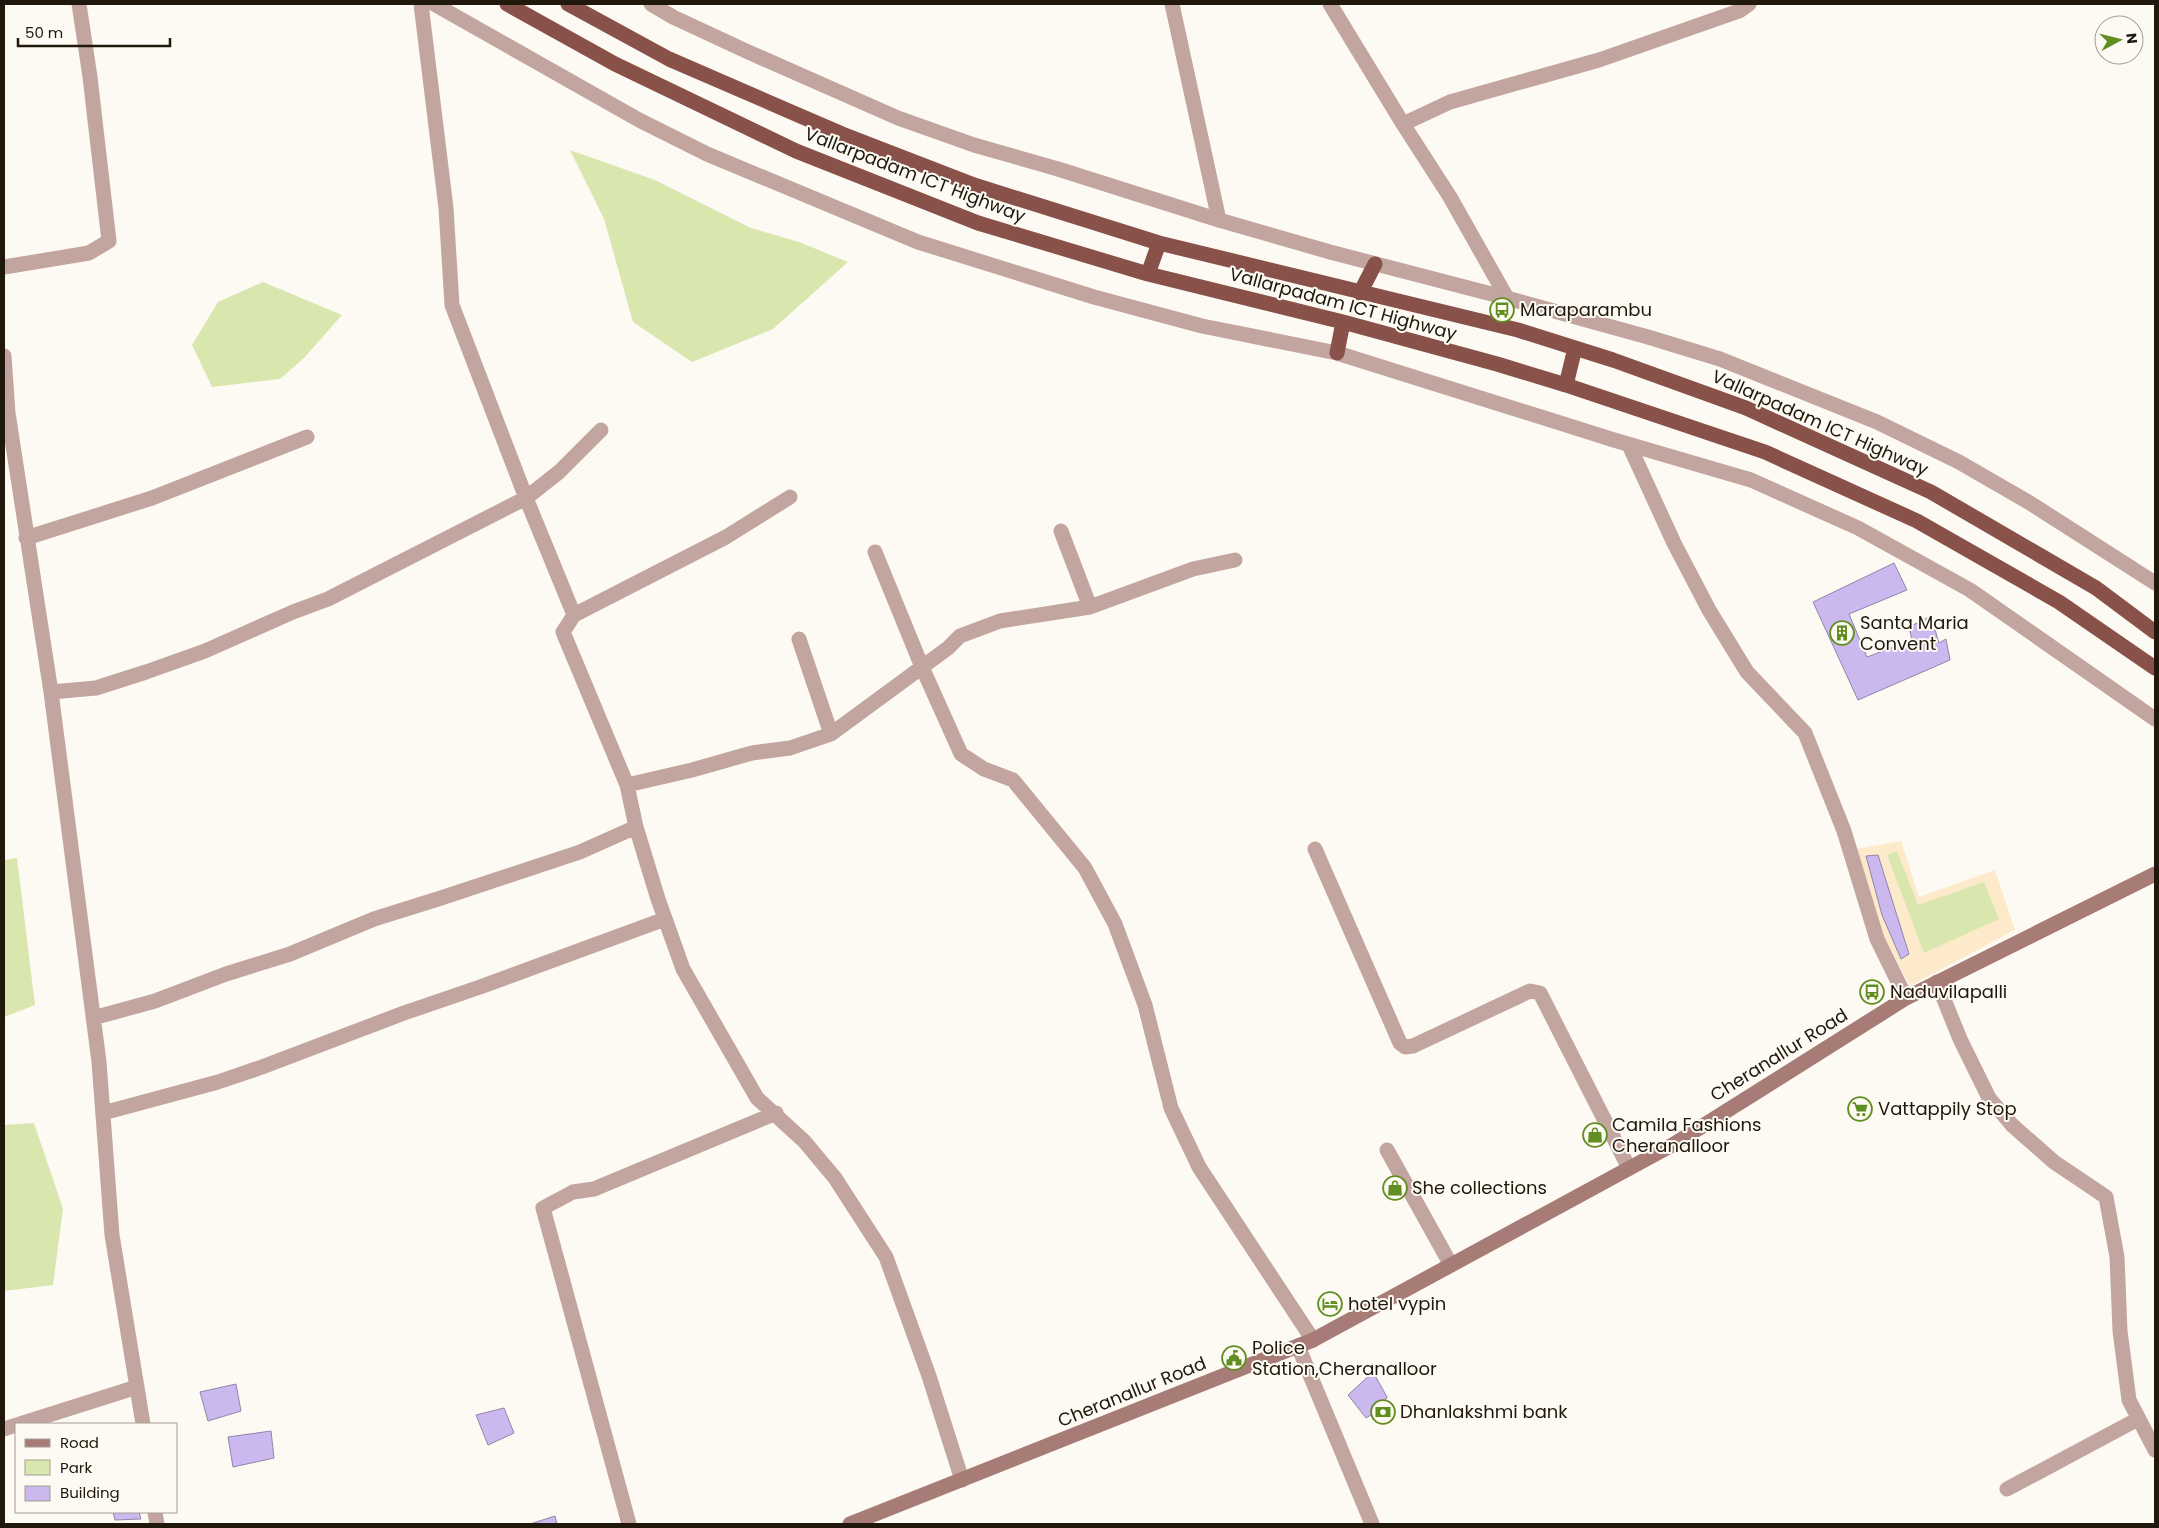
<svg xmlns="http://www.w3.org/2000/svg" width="2159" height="1528" viewBox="0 0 2159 1528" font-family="Poppins,sans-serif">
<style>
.built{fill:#fdeaca}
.green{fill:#d9e7af}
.building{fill:#cab8ef;stroke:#9086a6}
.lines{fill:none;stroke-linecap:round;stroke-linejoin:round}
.minor{stroke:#c3a5a0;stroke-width:15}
.tertiary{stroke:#c3a5a0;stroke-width:15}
.secondary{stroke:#a77c76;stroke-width:15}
.trunk{stroke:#88524a;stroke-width:15}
.labels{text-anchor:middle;stroke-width:4;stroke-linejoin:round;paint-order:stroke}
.street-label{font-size:18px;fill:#1f180b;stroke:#fdf9f3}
.poi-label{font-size:18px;fill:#1f180b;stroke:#fdf9f3;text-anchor:start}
</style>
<rect width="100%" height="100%" fill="#fdf9f3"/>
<path class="built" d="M1901,841l18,56 76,-27 20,60 -105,56 -28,-52 -25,-85z"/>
<path class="green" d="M570,150l85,30 96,48 48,14 49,20 -75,67 -81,33 -59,-40 -29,-103z
M263,282l79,33 -38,43 -24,21 -68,8 -20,-42 26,-43z
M1897,851l21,54 66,-23 15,37 -75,34 -37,-98z
M17,858l18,147 -31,12v-157z
M34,1123l29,86 -10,76 -49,6v-166z"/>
<path class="building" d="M1894,563l13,27 -58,24 18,43 45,-17 -3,-13 22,-11 8,27 7,-4 4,21 -92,40 -45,-98z
M1878,855l31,99 -8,5 -19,-44 -16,-59z
M1373,1372l14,25 -6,12 -15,9 -18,-23z
M236,1384l5,27 -33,10 -8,-29z
M504,1408l10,25 -26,12 -12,-30z
M271,1431l3,27 -41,9 -5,-30z
M113,1512h26l2,7 -26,1z
M555,1516l2,8h-27z"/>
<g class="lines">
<path class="minor" d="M421,4l25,204 6,97 74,193 48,117 -11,17 64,153 9,42 22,72 25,70 74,129 47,43 31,37 51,79 43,119 33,104
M1172,4l47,216
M1330,4l73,120 47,73 57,101
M1403,124l47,-22 149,-42 140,-49 10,-7
M4,267l85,-14 20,-12 -19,-164 -11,-73
M4,356l4,57 43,279 48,370 13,173 31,189
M1629,445l45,98 35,67 38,62 58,61 39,98 33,108 29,59
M1061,531l29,76
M26,538l126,-40 155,-61
M875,552l47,115 39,87 23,15 29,11 72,88 30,56 30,81 26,103 28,59 114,173
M574,615l152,-78 64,-40
M799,639l32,95
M51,692l45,-4 50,-16 59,-21 88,-39 35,-13 198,-101 33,-26 42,-42
M627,785l65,-15 60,-17 38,-5 41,-14 117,-86 12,-12 40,-15 90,-14 103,-38 42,-9
M1315,849l85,194 5,4 8,-1 117,-55 10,2 89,175
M1937,982l23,57 29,59 23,27 42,37 52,35 11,60 3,74 9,69 26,50
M93,1018l62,-17 71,-27 64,-20 84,-35 67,-21 139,-46 56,-25
M103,1113l115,-31 44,-15 142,-54 76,-26 185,-68
M1387,1150l64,115
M20,1424l117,-37
M4,1429l12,-4
M2007,1489l131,-70
M155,1512l2,12
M629,1524l-86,-316 30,-16 21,-3 182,-76"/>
<path class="tertiary" d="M434,4l205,116 68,34 211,88 176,55 108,29 135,27 277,87 137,40 107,48 112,62 185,129
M651,4l22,13 73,34 152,67 76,27 84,24 161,51 111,32 177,46 141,39 72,22 157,63 82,40 71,41 125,80
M1298,1346l74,178"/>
<path class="secondary" d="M850,1524l463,-184 361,-196 232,-146 249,-124"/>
<path class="trunk" d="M507,4l108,60 181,87 182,72 170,51 195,48 154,42 69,21 199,67 152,69 142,81 96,66
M568,4l101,55 173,75 132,51 185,58 359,87 95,30 133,48 185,84 165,96 59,44
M1148,274l11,-31
M1360,293l15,-29
M1337,353l6,-31
M1566,385l9,-37"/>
</g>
<defs>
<g id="bus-ring" transform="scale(1.25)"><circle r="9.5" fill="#fdf9f3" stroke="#618e21" stroke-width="1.5"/><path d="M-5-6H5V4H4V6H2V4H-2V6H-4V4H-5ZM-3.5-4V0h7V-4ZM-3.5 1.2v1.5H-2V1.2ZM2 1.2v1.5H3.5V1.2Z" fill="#618e21"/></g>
<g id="building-ring" transform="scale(1.25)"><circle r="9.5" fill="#fdf9f3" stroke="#618e21" stroke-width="1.5"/><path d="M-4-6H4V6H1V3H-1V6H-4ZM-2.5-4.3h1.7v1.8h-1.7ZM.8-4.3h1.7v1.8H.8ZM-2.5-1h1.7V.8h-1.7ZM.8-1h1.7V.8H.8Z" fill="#618e21"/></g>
<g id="supermarket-ring" transform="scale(1.25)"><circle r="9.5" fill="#fdf9f3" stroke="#618e21" stroke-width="1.5"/><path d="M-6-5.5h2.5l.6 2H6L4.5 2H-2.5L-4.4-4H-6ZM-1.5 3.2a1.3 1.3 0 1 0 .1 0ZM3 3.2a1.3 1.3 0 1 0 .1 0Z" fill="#618e21"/></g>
<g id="shop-ring" transform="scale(1.25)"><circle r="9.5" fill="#fdf9f3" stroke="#618e21" stroke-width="1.5"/><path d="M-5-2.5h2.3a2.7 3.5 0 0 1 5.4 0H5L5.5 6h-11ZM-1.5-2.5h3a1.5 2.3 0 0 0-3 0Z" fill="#618e21"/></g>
<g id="hotel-ring" transform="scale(1.25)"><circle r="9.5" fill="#fdf9f3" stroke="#618e21" stroke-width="1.5"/><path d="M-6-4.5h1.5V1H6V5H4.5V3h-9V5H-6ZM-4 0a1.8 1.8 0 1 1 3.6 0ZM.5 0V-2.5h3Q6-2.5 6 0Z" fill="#618e21"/></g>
<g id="civic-ring" transform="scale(1.25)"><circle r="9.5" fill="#fdf9f3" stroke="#618e21" stroke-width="1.5"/><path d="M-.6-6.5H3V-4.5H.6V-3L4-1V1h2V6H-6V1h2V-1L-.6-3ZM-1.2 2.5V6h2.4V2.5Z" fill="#618e21"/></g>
<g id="bank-ring" transform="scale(1.25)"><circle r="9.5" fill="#fdf9f3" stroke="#618e21" stroke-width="1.5"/><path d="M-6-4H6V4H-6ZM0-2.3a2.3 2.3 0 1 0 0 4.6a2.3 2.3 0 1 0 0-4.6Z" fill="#618e21"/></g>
</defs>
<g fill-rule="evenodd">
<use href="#bus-ring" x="1502" y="310"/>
<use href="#building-ring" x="1842" y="633"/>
<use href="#bus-ring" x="1872" y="992"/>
<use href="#supermarket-ring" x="1860" y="1109"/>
<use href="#shop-ring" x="1595" y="1135"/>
<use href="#shop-ring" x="1395" y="1188"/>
<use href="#hotel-ring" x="1330" y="1304"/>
<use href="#civic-ring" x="1234" y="1358"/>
<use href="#bank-ring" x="1383" y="1412"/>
</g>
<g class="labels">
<g class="street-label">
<text transform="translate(915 175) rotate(21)" y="6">Vallarpadam ICT Highway</text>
<text transform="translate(1343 304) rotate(15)" y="6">Vallarpadam ICT Highway</text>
<text transform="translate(1820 423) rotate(24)" y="6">Vallarpadam ICT Highway</text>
<text transform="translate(1779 1055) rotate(-32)" y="6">Cheranallur Road</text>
<text transform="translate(1132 1392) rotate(-22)" y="6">Cheranallur Road</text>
</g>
<g class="poi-label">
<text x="1520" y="316">Maraparambu</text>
<text x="1860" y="629">Santa Maria<tspan x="1860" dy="21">Convent</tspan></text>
<text x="1890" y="998">Naduvilapalli</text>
<text x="1878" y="1115">Vattappily Stop</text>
<text x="1612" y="1131">Camila Fashions<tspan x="1612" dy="21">Cheranalloor</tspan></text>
<text x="1412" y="1194">She collections</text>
<text x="1348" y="1310">hotel vypin</text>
<text x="1252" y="1354">Police<tspan x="1252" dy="21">Station,Cheranalloor</tspan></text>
<text x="1400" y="1418">Dhanlakshmi bank</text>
</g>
</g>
<rect width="2159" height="1528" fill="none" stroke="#1f180b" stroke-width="10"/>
<rect x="15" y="1423" width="162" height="90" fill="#fdf9f3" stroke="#a49f96"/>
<rect x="25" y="1439" width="25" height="8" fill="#a77c76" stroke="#a49f96"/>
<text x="60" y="1448" font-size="15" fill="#1f180b">Road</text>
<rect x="25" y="1460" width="25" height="15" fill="#d9e7af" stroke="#a49f96"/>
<text x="60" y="1473" font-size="15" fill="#1f180b">Park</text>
<rect x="25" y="1486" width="25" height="15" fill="#cab8ef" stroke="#a49f96"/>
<text x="60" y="1498" font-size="15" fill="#1f180b">Building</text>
<g transform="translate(2119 40) rotate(83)"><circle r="24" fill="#fdf9f3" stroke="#a49f96"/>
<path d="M0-4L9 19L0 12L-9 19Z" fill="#618e21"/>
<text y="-8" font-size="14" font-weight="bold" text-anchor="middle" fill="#1f180b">N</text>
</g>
<path d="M18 38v8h152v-8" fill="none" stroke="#1f180b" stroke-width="2.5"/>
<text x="25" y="38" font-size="15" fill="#1f180b" stroke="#fdf9f3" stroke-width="4" paint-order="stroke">50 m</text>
</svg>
